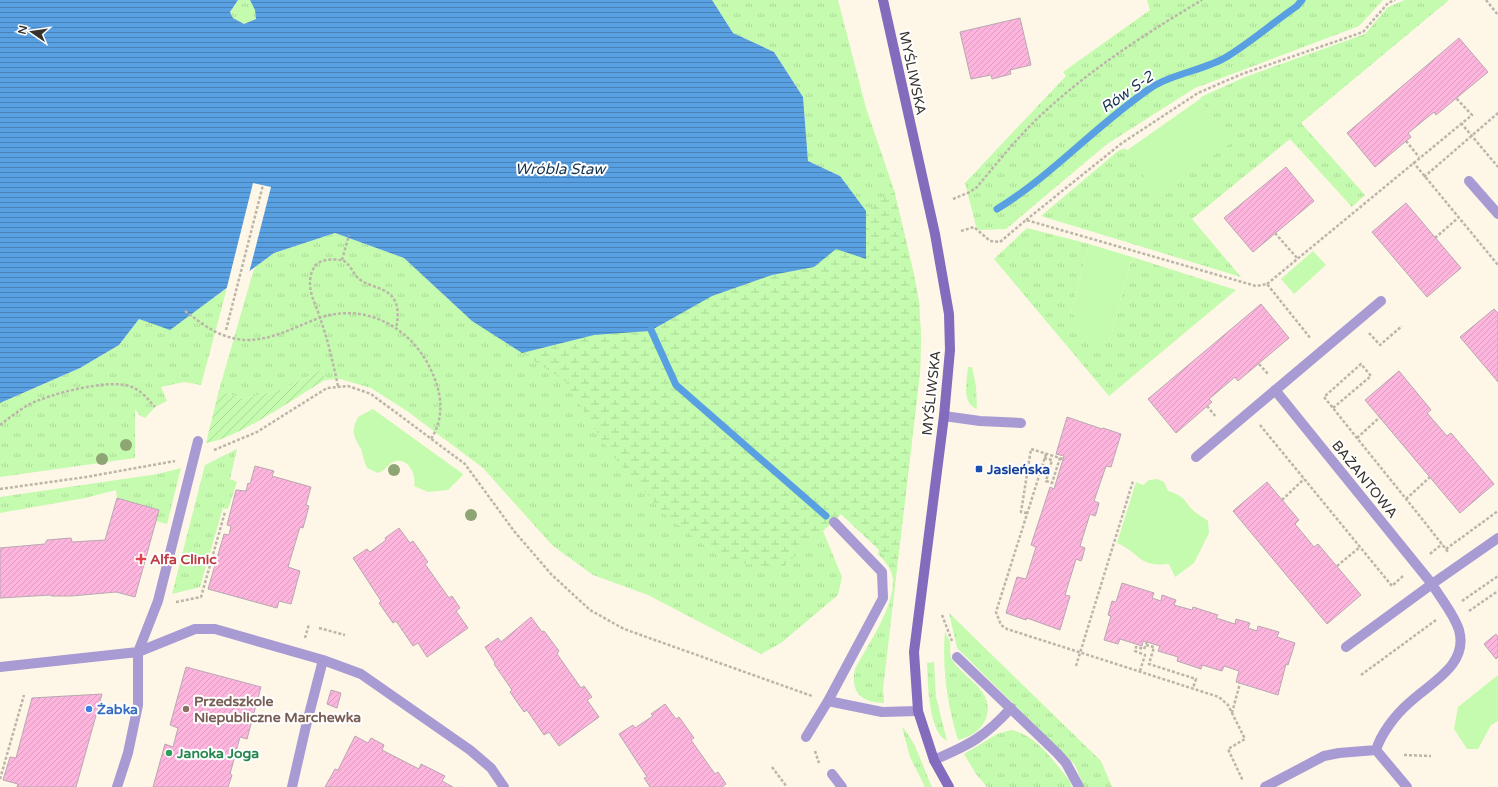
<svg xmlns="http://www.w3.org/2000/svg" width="1498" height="787" viewBox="0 0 1498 787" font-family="'Varela Round',sans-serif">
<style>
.grass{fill:url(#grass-tufts)}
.wetland{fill:url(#wetland-marsh)}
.park{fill:#c5fbae}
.garden{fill:url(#garden-furrows)}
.water{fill:url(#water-rules)}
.pier{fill:#fef6e7}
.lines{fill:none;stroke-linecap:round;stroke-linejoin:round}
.stream{stroke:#59a0e2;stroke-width:7}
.building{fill:url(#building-hatch);stroke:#b8a8b1}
.path{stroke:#bcb6aa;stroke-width:2.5;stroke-dasharray:3 2;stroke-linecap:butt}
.lane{stroke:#a89ad2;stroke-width:10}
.street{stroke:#a89ad2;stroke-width:10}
.secondary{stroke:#836bbd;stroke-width:10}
.tree{fill:#8ea674}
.transit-dot{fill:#1a4fb4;stroke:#fff;stroke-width:1.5}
.health-dot{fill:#e0444e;stroke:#fff;stroke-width:1.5}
.shop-dot{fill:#3f7fe0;stroke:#fff;stroke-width:1.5}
.education-dot{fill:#8d6e63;stroke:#fff;stroke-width:1.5}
.leisure-dot{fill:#2e9e5b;stroke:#fff;stroke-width:1.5}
.labels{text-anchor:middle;stroke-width:4;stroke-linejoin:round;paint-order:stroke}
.street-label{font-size:14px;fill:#36322d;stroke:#fff}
.transit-label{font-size:14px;font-weight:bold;fill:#164399;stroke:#fff;text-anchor:start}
.health-label{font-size:14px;font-weight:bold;fill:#be3a42;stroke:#fff;text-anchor:start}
.education-label{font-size:14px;font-weight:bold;fill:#785e54;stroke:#fff;text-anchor:start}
.shop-label{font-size:14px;font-weight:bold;fill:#366cbe;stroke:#fff;text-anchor:start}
.leisure-label{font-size:14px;font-weight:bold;fill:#27864d;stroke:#fff;text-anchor:start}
.water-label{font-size:15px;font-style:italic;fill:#15334e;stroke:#fff}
</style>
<defs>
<pattern id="grass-tufts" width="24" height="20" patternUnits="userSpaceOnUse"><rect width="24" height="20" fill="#c5fbae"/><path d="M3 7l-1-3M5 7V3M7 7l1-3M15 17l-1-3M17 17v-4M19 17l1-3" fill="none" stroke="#aad896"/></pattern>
<pattern id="wetland-marsh" width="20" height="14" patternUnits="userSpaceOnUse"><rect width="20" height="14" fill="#c5fbae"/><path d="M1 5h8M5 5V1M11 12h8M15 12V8" fill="none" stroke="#aad896"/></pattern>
<pattern id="garden-furrows" width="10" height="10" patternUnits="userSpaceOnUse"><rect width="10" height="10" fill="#c5fbae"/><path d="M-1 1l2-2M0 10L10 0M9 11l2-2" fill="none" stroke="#aad896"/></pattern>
<pattern id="water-rules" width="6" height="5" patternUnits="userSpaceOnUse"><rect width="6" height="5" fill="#59a0e2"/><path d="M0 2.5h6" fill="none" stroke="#4a83b8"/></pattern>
<pattern id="building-hatch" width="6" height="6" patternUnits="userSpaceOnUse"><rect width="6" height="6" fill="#fdb5de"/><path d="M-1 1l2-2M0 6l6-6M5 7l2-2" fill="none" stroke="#d99cbf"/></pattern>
</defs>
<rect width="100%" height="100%" fill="#fef6e7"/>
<path class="grass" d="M238,0h12l6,10v9l-12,5 -11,-6 -3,-6z
M712,0h126l28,108 28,82 20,85 5,27 2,35 -1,35 -37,317 1,14c-23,0 -34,-11 -29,-34 13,-24 39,-61 38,-89 -1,-11 -8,-19 -15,-26l1,-5 -38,-35 -18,17 19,46 -4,18 -57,48 -20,11 -113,-59 -55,-20 -41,-30 -69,-77 -76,-57 -36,-23 -31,-9 -15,1 -2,-11 -40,20 -40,10 -24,-9 34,-118 3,-6 18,-13 61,-20 69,25 68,63 368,-145 -32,-15 -5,-64 -29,-45 -41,-19z
M1147,0h236l-24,26 -164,62 -88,56 -101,85 -27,1 -3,-4 -11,-43 101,-107 -3,-4 87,-62z
M1405,0h44l-148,123 64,72 -13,12 -62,-68 -98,80 49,58 -200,-61 77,-65 7,-3 33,46 72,-51 -30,-44 1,-2 44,-20 120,-43 23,-27z
M1027,228l62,16 -18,68 38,31 23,-86 104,33 -127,106 -115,-137z
M227,288l-26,97 -17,-3 -23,5 6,14 -12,6 -10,11 -6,-3 -4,-6v49l-135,19v-74l80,-35 39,-23 20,-26 31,10z
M968,367h4l4,19 1,23c-16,-6 -10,-28 -9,-42z
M237,449l-7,30 7,3 -9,27 -5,-1 -23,79 -28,7 33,-129z
M181,468l-14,56 -11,-3 3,-11 -42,-12 -1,-8 -31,8 -85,15v-16l158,-23z
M949,613l152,148 11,26h-28l-9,-22 -118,-117z
M945,631c1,4 4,8 5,11 1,5 -1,11 1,16 11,20 45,32 35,60 -4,12 -16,19 -28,22 -11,-36 -16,-71 -13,-109z
M934,662l2,35 11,44c-19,-9 -19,-59 -20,-78z
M902,727c14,14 21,41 30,60h-7l-15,-30z
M1011,730c25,4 43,32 58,50l3,7h-85l-11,-13 -12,-20 33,-20z"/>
<path class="wetland" d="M894,190l20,85 5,27 2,35 -1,35 -23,195 -56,-53 -59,54 -58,-7 -60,-47 -55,-63 -44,-70 -43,-28 72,-18 56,-4 62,-35 60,-21 42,-8 22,-19 30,11v-48z"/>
<path class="park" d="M1200,99l31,44 -74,52 -31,-44z
M1089,244l43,13 -23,86h-13l-25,-31z
M1313,251l13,14 -32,29 -13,-15z
M373,409l90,65v1l-15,15 -20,2 -14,-6c3,-12 -7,-30 -21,-24 -6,3 -8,9 -15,11l-11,-5c-3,-6 -4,-13 -6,-19 -8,-14 -10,-17 -3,-32z
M1157,479l7,3 4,9c19,6 15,10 27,21 4,4 9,5 13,9l1,12 -15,30 -19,14 -6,-13c-32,3 -27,-10 -52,-21l19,-61 7,3 6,-5z
M1498,675v46l-7,4 -13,24h-11l-13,-20 4,-22z"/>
<path class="garden" d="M323,369l2,11c-29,17 -88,59 -119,63l13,-53 24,9 40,-10z"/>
<path class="water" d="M0,0h238l-8,12 3,6 11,6 12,-5 -1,-9 -5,-10h462l21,33 41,19 29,45 5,64 32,15 26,35v48l-30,-10 -22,18 -42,8 -60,21 -62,35 -56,4 -72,18 -50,-32 -68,-63 -69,-25 -61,20 -104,77 -31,-11 -20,26 -39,23 -80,35z"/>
<path class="pier" d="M253,183l18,4 -22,86 -23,18z"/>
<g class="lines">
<path class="stream" d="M997,209c56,-34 100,-85 155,-122 22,-14 54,-17 76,-31 24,-15 46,-34 69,-50l5,-6
M651,330l25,55 150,131"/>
</g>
<path class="building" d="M1020,18l11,47 -21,5 1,4 -19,5 -1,-4 -20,4 -11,-47z
M1459,38l29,34 -52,43 -2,-3 -26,21 3,4 -36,30 -28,-34z
M1286,167l28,34 -61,51 -29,-34z
M1406,203l55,65 -34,29 -55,-65z
M1261,304l28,34 -51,43 -3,-4 -26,22 3,3 -36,31 -28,-34z
M1494,309l4,4v69l-38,-45z
M1399,371l32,39 -4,3 20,23 4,-3 43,51 -34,29 -95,-113z
M1067,417l35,12 1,-1 18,6 -10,33 -5,-1 -12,35 5,2 -3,11 -1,2 -5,-2 -10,32 5,2 -3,11 -1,2 -5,-2 -11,36 5,1 -10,34 -33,-12 -1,2 -20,-7 11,-36 9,2 10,-32 -5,-2 19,-58 4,2 10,-33 -8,-2z
M255,466l19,5 -2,5 39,11 -5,18 3,1 -6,22 -3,-1 -12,40 12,4 -9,33 -12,-3 -2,7 -69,-19 16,-55 5,1 2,-9 -4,-1 9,-35 10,1 2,-8 2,1z
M1267,482l32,38 -4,4 19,23 4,-3 43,51 -34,29 -94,-113z
M117,498l42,12 -24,87 -19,-5 -45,4h-20v-1l-51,3v-50l45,-4 2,-4 24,-2 1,4 33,-2z
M399,528l11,15 3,-2 15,21 -3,2 24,34 3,-2 8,12 -4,3 12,17 -41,29 -9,-14 -5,3 -17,-25 -3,2 -14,-20 2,-2 -28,-43 14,-9 3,3 16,-12 -1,-2z
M1122,583l32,10 -2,5 9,3 1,-6 14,5 -2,5 18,5 1,-3 25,8 -2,3 19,6 1,-5 14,4 -2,5 9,3 1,-5 21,6 -2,5 18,6 -7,22 -2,-1 -8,31 -42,-13 3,-11 -15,-5 -2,5 -20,-6 -1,4 -24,-8 1,-4 -20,-6 2,-5 -13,-4 -4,-1 -1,5 -22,-7 -2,5 -14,-4 7,-24 -3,-1 4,-14 4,1z
M531,617l11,15 2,-1 15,20 -2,3 24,34 3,-2 8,11 -5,3 12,17 -40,29 -10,-14 -5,3 -17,-25 -3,2 -14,-20 2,-2 -18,-26 1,-1 -10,-16 13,-9 3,4z
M1496,634l2,3v20l-2,2 -12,-15z
M186,667l75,20 -14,52 -7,-2 -10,37 2,1 -4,12h-75l12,-43 8,3 5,-19 -8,-3z
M331,690l10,3 -4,15 -10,-4z
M102,694l-26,93h-59l1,-3 -15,-4 7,-23 6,1 16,-60z
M665,704l11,15 3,-2 15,21 -3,2 24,34 3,-2 8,12 -4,3h-72l-6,-9 3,-1 -28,-43 14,-9 2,3 18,-12 -2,-2z
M355,736l13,7 3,-5 13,7 -2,5 37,19 2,-5 24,12 -3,5 11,6h-128l10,-18 3,1z"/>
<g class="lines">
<path class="path" d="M1486,0l12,15
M1461,123l37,44
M1406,141l13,16
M1413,162l85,103
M1424,177l74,-64
M953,199l17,-7 7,-5c20,-24 40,-49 63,-71 49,-46 105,-82 162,-116
M1026,220l96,-77 76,-50 44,-19 121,-42 25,-29 7,-3
M961,231l13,-4 16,14 10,1 26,-22 230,66 11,-2 44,55
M1275,233l23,26
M1435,238l23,-20
M342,260l7,-25
M1267,284l205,-169 -16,-17
M185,311c20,15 36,28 62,29 25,0 48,-13 72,-22 46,-16 92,9 112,52 11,23 14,47 0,69
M226,330l37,-145
M1369,333l11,12 22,-19
M1259,364l9,10
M338,386c-5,-23 -10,-46 -18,-68 -3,-11 -10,-22 -10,-35 0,-6 2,-15 7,-19 5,-5 18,-5 24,-4 8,1 12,14 18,19 12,9 29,8 36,22 4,8 3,18 1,27
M1207,406l9,11
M1333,408l38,-32 -10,-12 -37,33 9,11c38,48 77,95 115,144
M0,425c9,-7 18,-14 28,-20 21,-11 79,-26 101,-19 11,3 19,13 26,21
M1260,425l132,161 11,-10
M1357,438l23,-21
M214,450l43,-18 70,-44 21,-2 23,8 94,70 49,67 37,43 39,36 34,19 188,67
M1046,454l-50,158 5,13 6,4 212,68 9,8 17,34 -17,10 15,32
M1044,458l8,2 -6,21 6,2 8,-25
M0,489l86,-12 89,-16
M1406,499l24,-22
M1282,500l22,-21
M1027,513l-6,-1 10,-63 32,10
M1446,549l52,-38
M1430,554l12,-10
M1337,566l23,-19
M1462,601l36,-25
M176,602l25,-5 24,-85
M1469,611l29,-20
M942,615l10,26
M319,628l26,7
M305,638l4,-14
M1146,645l8,2 -5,17 47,15 -3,9
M1076,666l57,-185
M1140,671l5,-16 -10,-4 1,-4 8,2 3,-7
M1361,675l75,-55
M1232,713l8,-30
M815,751l4,12
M1404,755l27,1
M772,767l15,20
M0,779l24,-84"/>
<path class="lane" d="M944,416l36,5 41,2
M957,657l100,96 9,10 13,24
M828,701l54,11 36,-1
M806,737l22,-36 55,-103 -1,-26 -48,-50
M934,760c35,-15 51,-23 77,-52"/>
<path class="street" d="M1469,181l29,33
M1275,390l157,194 -86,63
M1196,457l185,-156
M0,667l138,-15 57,-23h20l108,31 38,14 109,76 21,18 13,19
M1376,750c5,-16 19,-35 33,-47 21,-20 60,-38 50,-73 -5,-16 -18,-31 -27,-46l66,-46
M832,774l10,13
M117,787l11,-34 10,-48v-53l20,-51 40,-160
M292,787l14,-61 17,-66
M1265,787l59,-31 15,-3 37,-3 31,37"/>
<path class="secondary" d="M883,0l52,234 14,80 1,36 -6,66 -30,236 4,59 16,49 15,27"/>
</g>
<g class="tree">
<circle cx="126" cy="445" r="6"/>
<circle cx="102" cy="459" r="6"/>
<circle cx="394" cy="470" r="6"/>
<circle cx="471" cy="515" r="6"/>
</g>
<rect class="transit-dot" x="975" y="465" width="8" height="8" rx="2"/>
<path class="health-dot" d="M139 553h4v4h4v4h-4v4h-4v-4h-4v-4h4z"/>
<circle class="shop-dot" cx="89" cy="709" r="4"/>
<circle class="education-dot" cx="186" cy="709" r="4"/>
<circle class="leisure-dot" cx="169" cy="753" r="4"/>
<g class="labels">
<g class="street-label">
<text transform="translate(913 73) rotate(78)" y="5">MYŚLIWSKA</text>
<text transform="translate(931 393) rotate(-84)" y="5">MYŚLIWSKA</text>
<text transform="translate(1365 479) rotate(51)" y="5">BAŻANTOWA</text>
</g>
<g class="transit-label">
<text x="987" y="474">Jasieńska</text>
</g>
<g class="health-label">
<text x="150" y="564">Alfa Clinic</text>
</g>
<g class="education-label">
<text x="194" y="706">Przedszkole<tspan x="194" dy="16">Niepubliczne Marchewka</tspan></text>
</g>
<g class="shop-label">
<text x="97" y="714">Żabka</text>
</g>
<g class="leisure-label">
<text x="177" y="758">Janoka Joga</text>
</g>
<g class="water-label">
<text transform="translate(1127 92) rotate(-35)" y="5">Rów S-2</text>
<text x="560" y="174">Wróbla Staw</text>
</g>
</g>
<g transform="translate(32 32) rotate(283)" stroke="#ffffff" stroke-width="3" paint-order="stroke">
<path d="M0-3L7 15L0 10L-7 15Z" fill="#36322d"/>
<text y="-6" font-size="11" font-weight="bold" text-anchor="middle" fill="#36322d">N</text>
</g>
</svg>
